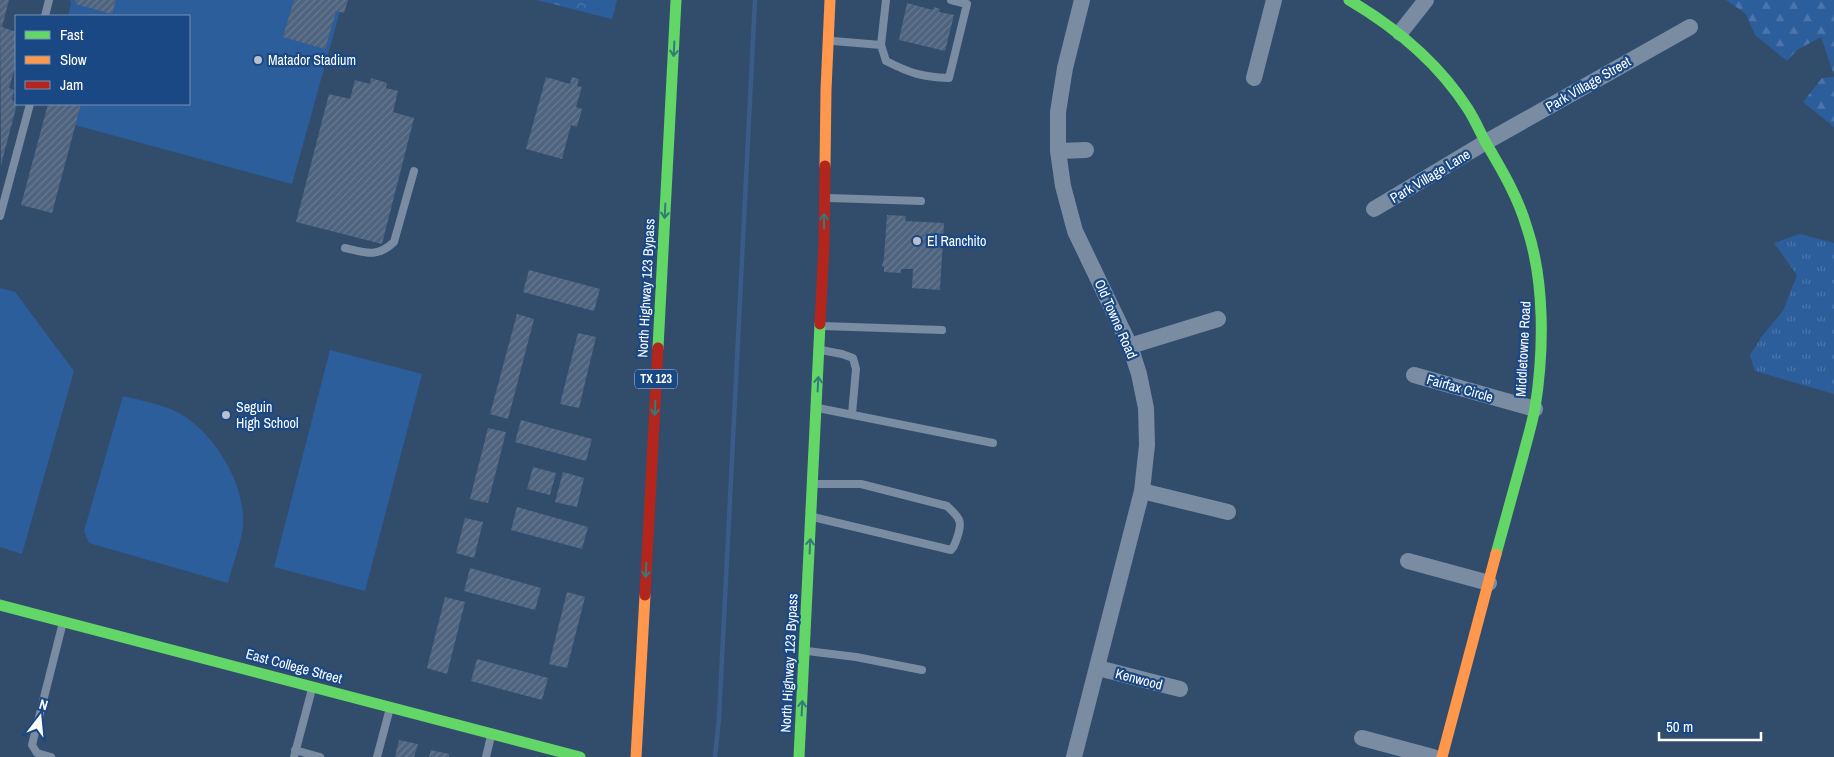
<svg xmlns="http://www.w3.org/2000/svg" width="1834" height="757" viewBox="0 0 1834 757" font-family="'Archivo Narrow',sans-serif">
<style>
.grass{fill:url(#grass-tufts)}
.forest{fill:url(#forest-firs)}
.park{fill:url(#park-crowns)}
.pitch{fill:#2d5e9c}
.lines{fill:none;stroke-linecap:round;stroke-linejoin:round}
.stream{stroke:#3b5c88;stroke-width:4.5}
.building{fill:url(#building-hatch)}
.lane{stroke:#798ca2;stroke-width:8}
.street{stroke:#798ca2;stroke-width:16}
.fast{stroke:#63d668;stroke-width:11}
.slow{stroke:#ff974d;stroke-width:11}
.jam{stroke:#b3261e;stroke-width:11}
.oneway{stroke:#347a7b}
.poi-dot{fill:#b7c0cc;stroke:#1a4885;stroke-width:2}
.labels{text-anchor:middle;stroke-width:4.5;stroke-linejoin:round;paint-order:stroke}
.shield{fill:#1a4885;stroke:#bac8da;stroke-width:1}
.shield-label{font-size:12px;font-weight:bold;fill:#fff}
.poi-label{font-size:14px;fill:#fff;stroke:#1a4885;text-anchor:start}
.street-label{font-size:14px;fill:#fff;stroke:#1a4885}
</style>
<defs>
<pattern id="grass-tufts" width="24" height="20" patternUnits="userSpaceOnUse" patternTransform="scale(1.25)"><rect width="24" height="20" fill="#2d5e9c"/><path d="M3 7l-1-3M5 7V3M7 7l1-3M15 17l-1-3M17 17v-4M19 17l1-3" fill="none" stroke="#4c76ab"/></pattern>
<pattern id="forest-firs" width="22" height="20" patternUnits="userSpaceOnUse" patternTransform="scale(1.25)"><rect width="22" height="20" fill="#2d5e9c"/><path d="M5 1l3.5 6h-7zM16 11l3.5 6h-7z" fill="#4c76ab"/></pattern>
<pattern id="park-crowns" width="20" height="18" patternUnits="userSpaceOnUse" patternTransform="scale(1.25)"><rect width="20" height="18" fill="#2d5e9c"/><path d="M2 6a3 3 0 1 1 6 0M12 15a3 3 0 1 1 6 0" fill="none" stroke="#4c76ab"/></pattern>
<pattern id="building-hatch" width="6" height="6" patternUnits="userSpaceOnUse" patternTransform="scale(1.25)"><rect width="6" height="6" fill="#4e637e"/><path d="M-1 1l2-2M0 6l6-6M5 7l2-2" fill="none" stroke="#697a91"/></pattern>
</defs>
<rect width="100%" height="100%" fill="#324c6c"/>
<path class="grass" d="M1800,234l34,9v151l-79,-23 -5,-16 12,-19 21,-25 14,-36 -23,-32z"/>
<path class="forest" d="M1726,0h108v75l-13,-38 -24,13 -10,11 -32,-26 -9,-21z
M1834,77v50l-31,-25 19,-24z"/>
<path class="park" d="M537,0h80l-5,19z"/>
<path class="pitch" d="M70,0h273l-51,184 -217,-59 6,-21h108v-88h-121l3,-12z
M591,0h24l-3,10 -22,-6z
M0,288l15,4 59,79 -52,183 -22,-7z
M330,350l92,24 -57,217 -91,-24z
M123,396c16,4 37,8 52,15 37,18 70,71 68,112 0,15 -11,44 -15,60l-139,-40 -5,-12z"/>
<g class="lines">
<path class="stream" d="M715,757l4,-39 36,-718"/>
</g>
<path class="building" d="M0,0h9l-7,27 14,5v37l-1,-1 -6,20 5,2 -2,10 5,4 -16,61z
M75,0h41l-4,14 -36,-10z
M294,0h54l-4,13 -8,-2 -11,38 -42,-12z
M907,3l26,7 1,-3 6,2 -1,3 15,3 -9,36 -46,-11z
M546,77l24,7 2,-7 7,2 -2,7 5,1 -6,20 6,2 -5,18 -6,-2 -9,34 -36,-10z
M371,78l16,5 -1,5 12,3 -5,21 21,6 -32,126 -86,-22 33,-128 21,5 5,-19 15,4z
M48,104h33l-29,109 -31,-8z
M887,215l19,1 -1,5 39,2 -4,67 -28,-2 1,-19h-12v4l-17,-1v-5l-2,-1 2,-8z
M529,270l71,19 -6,22 -71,-19z
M517,314l17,5 -26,100 -18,-5z
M578,333l18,4 -17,71 -19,-4z
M521,420l71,19 -6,22 -71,-19z
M488,428l18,4 -18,71 -18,-4z
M533,467l23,6 -6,22 -23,-6z
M563,472l21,6 -7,29 -22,-5z
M517,507l71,20 -6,22 -71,-19z
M465,518l18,4 -9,36 -18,-5z
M470,568l71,20 -6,22 -71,-19z
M567,592l18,5 -18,71 -18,-4z
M445,597l20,5 -18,72 -20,-6z
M477,659l71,19 -6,22 -71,-19z
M399,740l19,4 -4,13h-19z
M431,750l18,4v3h-20z"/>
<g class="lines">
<path class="lane" d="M45,16l4,-16
M833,41l48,4 5,-45
M881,45l5,16c24,12 35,16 63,17l18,-74 -16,-4
M829,198l92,3
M0,216l30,-112
M345,248c21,5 32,10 49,-6l20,-71
M822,326l120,4
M821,350l21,4 11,4 3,11 -4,45
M818,408l175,35
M813,517l138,33c4,-4 4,-7 6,-12 6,-17 3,-20 -10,-32l-86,-22h-46
M807,651l49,6 66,13
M295,750l25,7
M51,757l-14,-4 -5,-8 31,-123
M294,757l18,-68
M377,757l13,-49
M486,757l5,-21"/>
<path class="street" d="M1400,33l26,-33
M1254,78l20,-78
M1058,151l28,-1
M1374,209l112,-67 204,-115
M1130,346l88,-27
M1414,375l121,34
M1142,491l86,21
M1408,561l81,22
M1098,668l82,21
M1362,738l71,19
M1074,757l68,-266 5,-46 -1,-37 -7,-34 -9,-28 -55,-115 -12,-45 -5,-35v-39l7,-44 17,-68"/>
<path class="fast" d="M1349,0c46,27 90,64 119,109 7,11 12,23 18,34 16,27 32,54 41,85 18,54 17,124 8,180 -3,16 -8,32 -12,48 -9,32 -18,65 -27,98
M658,348l18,-348
M0,605l580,152
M799,757l21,-433"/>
<path class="slow" d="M825,166l1,-76 4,-90
M636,757l9,-162
M1442,757l54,-203"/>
<path class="jam" d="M820,324l4,-79 1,-79
M645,595l13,-247"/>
</g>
<defs><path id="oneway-shaft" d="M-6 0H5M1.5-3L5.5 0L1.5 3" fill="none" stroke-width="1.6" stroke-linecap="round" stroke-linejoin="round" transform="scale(1.25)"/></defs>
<g class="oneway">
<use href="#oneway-shaft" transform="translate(674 49) rotate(93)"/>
<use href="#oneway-shaft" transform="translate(665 211) rotate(93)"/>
<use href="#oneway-shaft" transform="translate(824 221) rotate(-90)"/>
<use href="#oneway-shaft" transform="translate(818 384) rotate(-87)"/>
<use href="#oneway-shaft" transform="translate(655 408) rotate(93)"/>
<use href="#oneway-shaft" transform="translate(810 546) rotate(-87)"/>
<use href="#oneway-shaft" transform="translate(646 570) rotate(93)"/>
<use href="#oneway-shaft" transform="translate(802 708) rotate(-87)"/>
</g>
<g class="poi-dot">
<circle cx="258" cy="60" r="5"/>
<circle cx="917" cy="241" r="5"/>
<circle cx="226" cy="415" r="5"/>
</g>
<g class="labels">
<rect class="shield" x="635" y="369.5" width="42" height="19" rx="4"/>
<g class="shield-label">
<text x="656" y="383">TX 123</text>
</g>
<g class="poi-label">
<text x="268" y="65">Matador Stadium</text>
<text x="927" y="246">El Ranchito</text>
<text x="236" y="412">Seguin<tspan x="236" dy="16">High School</tspan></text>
</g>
<g class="street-label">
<text transform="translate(1588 84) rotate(-30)" y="5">Park Village Street</text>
<text transform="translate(1430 176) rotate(-31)" y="5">Park Village Lane</text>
<text transform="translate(646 288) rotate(-87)" y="5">North Highway 123 Bypass</text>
<text transform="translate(1116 319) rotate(66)" y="5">Old Towne Road</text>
<text transform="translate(1523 349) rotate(-87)" y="5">Middletowne Road</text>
<text transform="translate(1460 388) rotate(16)" y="5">Fairfax Circle</text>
<text transform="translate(789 663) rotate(-87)" y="5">North Highway 123 Bypass</text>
<text transform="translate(294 666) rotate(15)" y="5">East College Street</text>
<text transform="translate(1139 679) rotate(15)" y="5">Kenwood</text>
</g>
</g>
<rect x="15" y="15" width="175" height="90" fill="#1a4885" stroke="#7691b6"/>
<rect x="25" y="31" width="25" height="8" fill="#63d668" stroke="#7691b6"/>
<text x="60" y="40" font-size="15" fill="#ffffff">Fast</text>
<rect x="25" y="56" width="25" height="8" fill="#ff974d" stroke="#7691b6"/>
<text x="60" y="65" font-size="15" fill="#ffffff">Slow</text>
<rect x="25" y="81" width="25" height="8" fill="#b3261e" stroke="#7691b6"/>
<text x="60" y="90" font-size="15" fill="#ffffff">Jam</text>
<g transform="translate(40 717) rotate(16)" stroke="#1a4885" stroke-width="4" paint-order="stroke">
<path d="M0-4L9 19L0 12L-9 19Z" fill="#ffffff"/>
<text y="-8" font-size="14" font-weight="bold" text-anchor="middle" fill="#ffffff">N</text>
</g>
<path d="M1659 732v8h102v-8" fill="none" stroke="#ffffff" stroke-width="2.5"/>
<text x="1666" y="732" font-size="15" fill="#ffffff" stroke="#1a4885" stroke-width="4" paint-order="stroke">50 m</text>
</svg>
